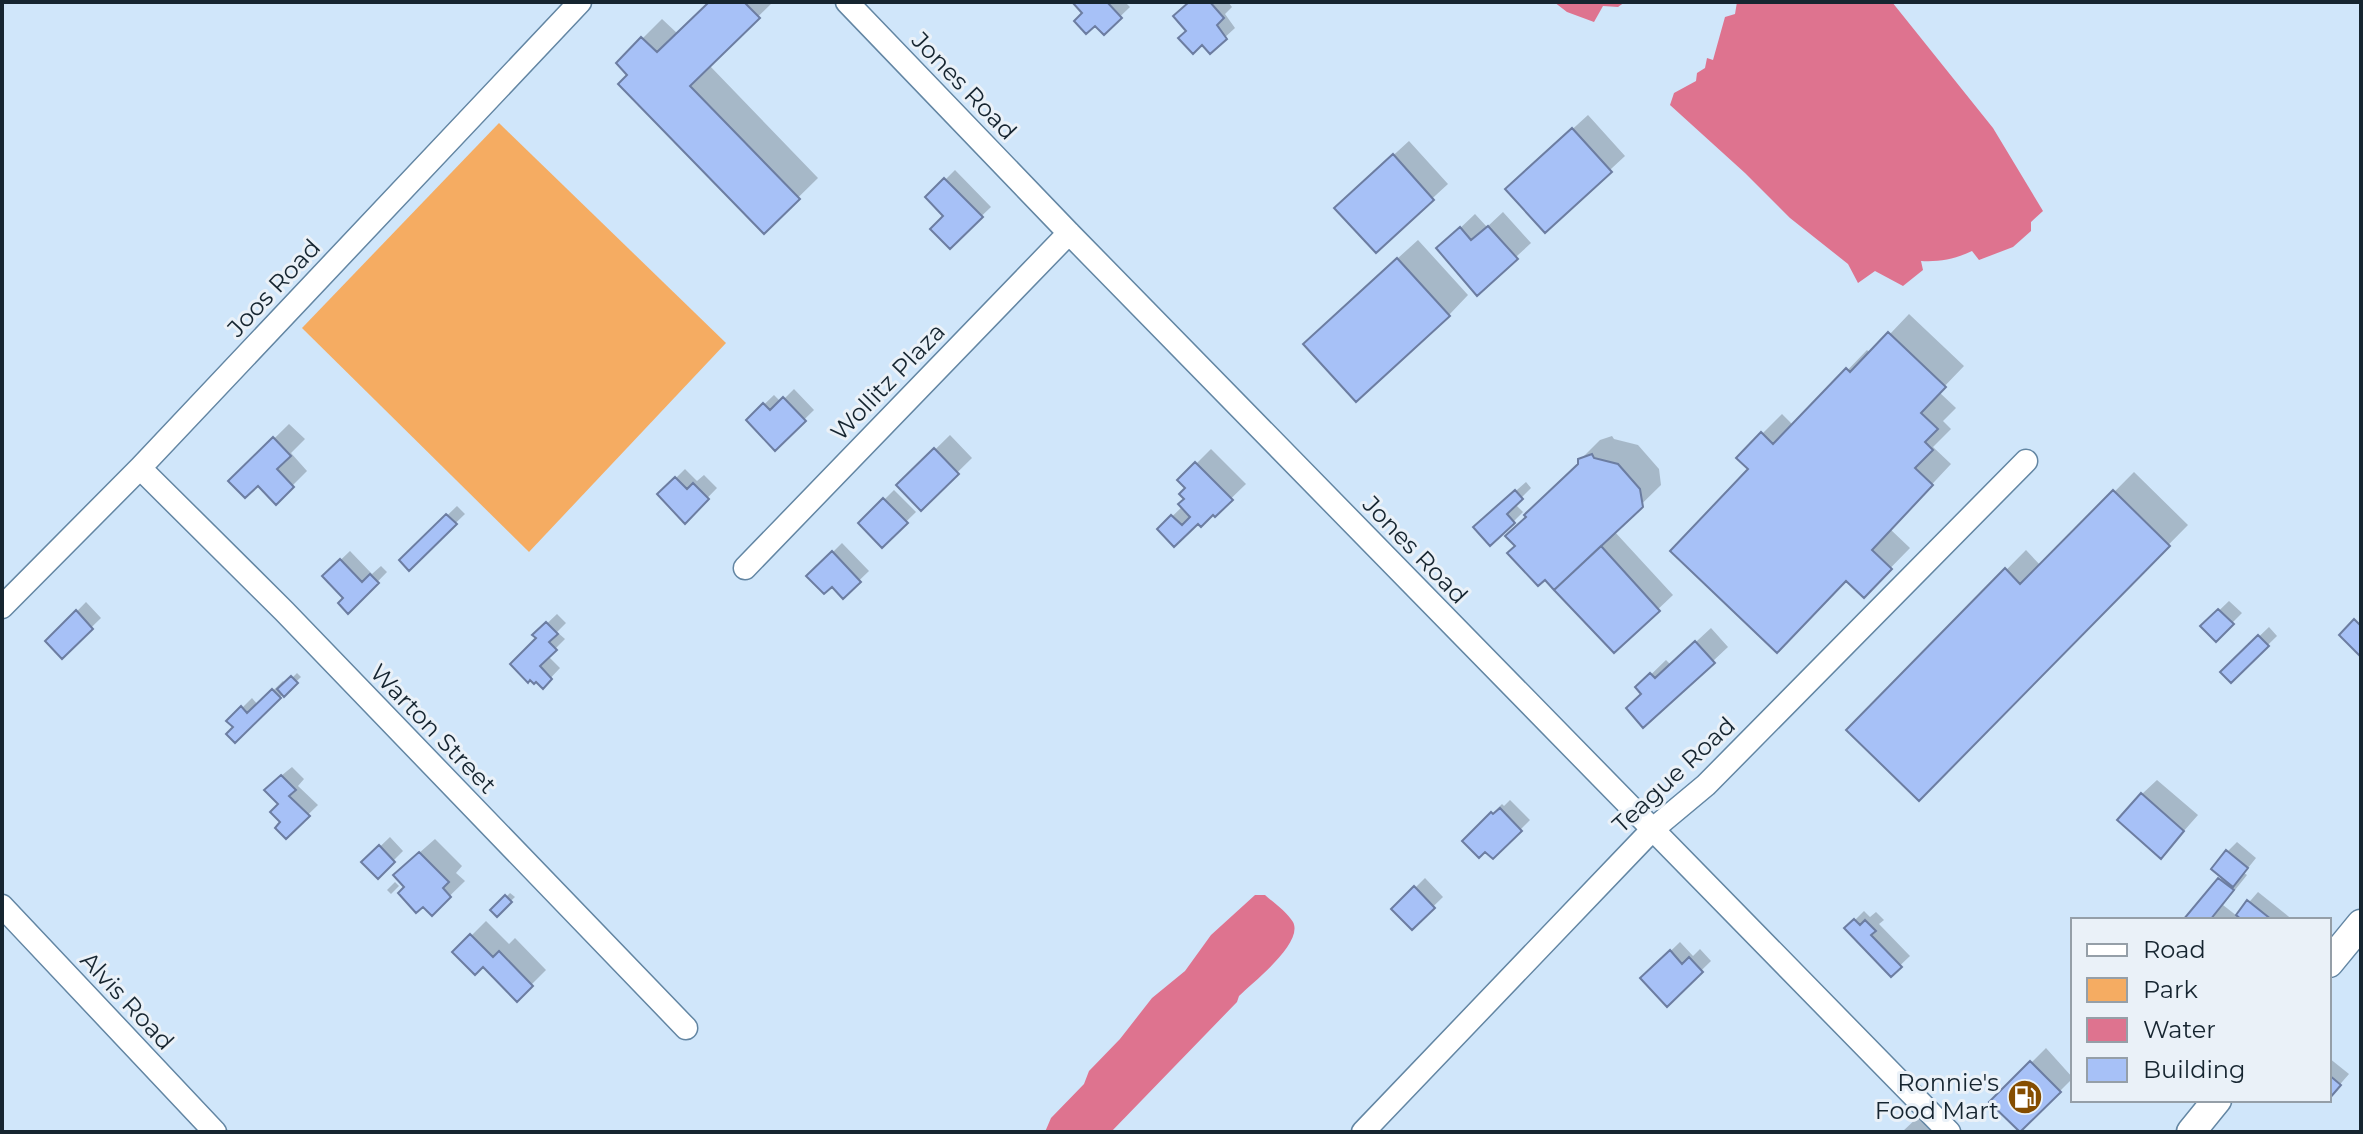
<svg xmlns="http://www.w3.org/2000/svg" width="2363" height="1134" viewBox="0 0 2363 1134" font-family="Montserrat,sans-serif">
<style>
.green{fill:#f5ac62}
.water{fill:#de738f}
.shadow{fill:#0003}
.building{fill:#a7c1f7;stroke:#6c7da1;stroke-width:2}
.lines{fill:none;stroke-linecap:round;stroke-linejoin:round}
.minor-casing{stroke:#6386a3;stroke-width:25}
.major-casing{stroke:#6386a3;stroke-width:31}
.minor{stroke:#fff;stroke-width:22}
.major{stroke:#fff;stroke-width:28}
.labels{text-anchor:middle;stroke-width:6;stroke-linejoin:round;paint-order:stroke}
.street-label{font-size:24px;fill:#162530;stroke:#eaf1f8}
.poi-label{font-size:24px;fill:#162530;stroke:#eaf1f8;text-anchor:end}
</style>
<rect width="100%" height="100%" fill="#d0e6fa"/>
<path class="green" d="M499,123l227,220 -197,209 -227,-224z"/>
<path class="water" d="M1554,2h71l-7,5 -15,-1 -9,16 -27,-10z
M1737,2h155l101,126 50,83 -12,11v9l-18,16 -34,13 -7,-9c-17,8 -32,11 -51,10l2,9 -20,16 -28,-15 -17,12 -10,-19 -58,-46 -45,-45 -75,-68 4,-12 22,-12 1,-8 8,-5 2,-10 6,2 12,-43 10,-3z
M1255,895h10c9,8 22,17 28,27 11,21 -40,60 -54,74l-2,6 -126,130h-66l6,-14 33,-34 5,-13 31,-32 32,-41 33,-27 26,-36z"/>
<path class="shadow" d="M711,2h62l-64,63 109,113 -54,53 -146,-168 44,-44 16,15z
M1075,2h50l5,5 -26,25z
M1191,2h37l4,5 -7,7 10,14 -25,23 -22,-21z
M1588,115l37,41 -80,74 -23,-55z
M1409,141l39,43 -72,66 -24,-57z
M955,170l36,37 -41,39 -4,-30 -18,-19z
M1503,212l28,31 -54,50 -23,-59 21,-20 12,13z
M1418,240l50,55 -19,20 -124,9z
M1909,314l55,52 -25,26 17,16 -13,13 8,8 -18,18 18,17 -61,65 20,19 -46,47 -113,-126 11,-35 20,-20 12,12 73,-76 4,4z
M794,389l20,21 -39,38 -27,-28 26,-25 7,7z
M289,424l16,15 -14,14 16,18 -31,31 -18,-19 -27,-2z
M950,435l22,23 -51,50 -22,-23z
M1612,436l2,3 24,6 21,24 2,16 -47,46 59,64 -59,56 -34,-191 20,-20z
M1211,449l35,35 -31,30 -17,7 -24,23 -15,-15 24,-23 4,-8 1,-10 -8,-8z
M685,469l12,12 7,-6 13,13 -32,33 -25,-27z
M2134,472l54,53 -269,273 -71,-68 178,-180 15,16z
M1526,482l5,6 -16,16 8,8 -10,10 -28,-4z
M894,490l22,22 -34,33 -21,-22z
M457,506l8,8 -56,54 -8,-8z
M842,543l27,28 -26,25 -11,-12 -23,-8z
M350,551l22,23 9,-8 6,6 -39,40 -2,-14 -22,-22z
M2229,601l13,12 -26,26 -13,-13z
M86,602l15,16 -39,38 -14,-15z
M557,614l9,9 -9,9 8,7 -17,17 12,12 -17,18 -7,-7 3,-41 -4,-3z
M2269,627l8,9 -46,45 -9,-9z
M1711,628l17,19 -15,14 -70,33 -6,-6 29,-28 5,5z
M297,673l4,4 -66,63v-13l-6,-6 23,-23 6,7 25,-24 3,3z
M292,767l12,12 -6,7 20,19 -32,31 -10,-56z
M2157,780l41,35 -23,26 -33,-47z
M1510,800l20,20 -37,37 -8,-8 -20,-8 37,-37 2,2z
M390,837l13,14 -25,25 -14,-14z
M435,839l27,27 -6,7 9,8 -33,32 -25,-26 3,-26z
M2237,842l19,16 -12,15 3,2 -24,30 14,11 21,-24 35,28h-107l37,-44 4,-24z
M1425,878l18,19 -31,30 -18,-18z
M395,882l4,4 -8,8 -4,-4z
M510,893l5,4 -18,17 -4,-4z
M1864,911l6,6 6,-5 8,8 -5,4 31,32 -19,18 -44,-46z
M486,921l23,23 6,-6 31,32 -29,29 -34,-34 -28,-13z
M1680,942l13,14 7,-7 11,12 -44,43 -24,-26z
M2046,1048l27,30 -52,52 -29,-28z
M2329,1058l20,16 -20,23z
M1920,1115l16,17h-34z"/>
<path class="building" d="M709,2h35l16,16 -70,68 110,113 -36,35 -146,-150 9,-9 -11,-12 25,-26 16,15z
M1072,2h35l15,16 -18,17 -9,-9 -9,8 -12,-13 8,-8z
M1189,2h21l14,16 -7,7 10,14 -17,15 -8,-9 -9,9 -15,-16 8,-7 -13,-15z
M1572,128l40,44 -67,61 -40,-44z
M1393,154l41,46 -58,53 -42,-45z
M944,178l39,39 -33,32 -20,-20 13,-13 -18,-19z
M1488,226l30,33 -41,37 -41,-48 24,-21 11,13z
M1397,258l53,58 -94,86 -53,-58z
M1888,332l58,55 -25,26 17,16 -13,13 8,8 -18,18 18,17 -61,65 20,19 -28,29 -18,-17 -69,72 -107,-102 78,-82 -12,-11 25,-26 12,12 73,-76 4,4z
M783,397l23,24 -31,30 -29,-31 17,-17 7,7z
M273,437l18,19 -14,13 17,18 -18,18 -18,-19 -13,12 -17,-17z
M934,448l25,26 -38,37 -25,-26z
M1592,454l2,4 24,6 22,25 3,18 -89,83 -9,-10 -7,6 -31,-33 8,-7 -10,-10 21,-19 -2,-2 54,-51v-5z
M1195,462l38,38 -18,17 -2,-2 -12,12 -3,-3 -24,23 -17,-18 14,-14 11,10 8,-8 -12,-13 6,-5 -5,-5 6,-6 -8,-8z
M675,477l12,12 6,-6 16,16 -24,25 -28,-30z
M1515,490l8,9 -16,15 8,9 -25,23 -17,-19z
M2113,490l57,56 -251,255 -73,-71 159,-162 15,16z
M883,498l25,25 -26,25 -24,-25z
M446,514l11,10 -48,47 -10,-11z
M1601,546l59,65 -46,42 -60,-63z
M832,551l29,31 -18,17 -11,-12 -8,7 -18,-18z
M340,559l22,23 8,-8 9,9 -31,31 -10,-11 5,-5 -21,-22z
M2218,609l16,15 -18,18 -16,-16z
M76,610l17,19 -31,30 -17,-18z
M2354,619l7,7v31l-22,-22z
M546,622l12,12 -9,8 8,8 -17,16 12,13 -9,10 -7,-7 -2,2 -4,-4 -2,3 -18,-19 26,-26 -4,-3z
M2258,635l11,11 -38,37 -11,-11z
M1695,641l20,22 -72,65 -17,-20 15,-14 -6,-7 15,-14 5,5z
M291,676l7,7 -14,14 -7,-8z
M272,689l9,9 -46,45 -9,-9 7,-7 -7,-6 15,-15 6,7z
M281,775l15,15 -7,6 21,20 -24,23 -11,-11 5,-6 -10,-10 8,-8 -14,-14z
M2141,793l43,38 -23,28 -44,-39z
M1500,808l22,23 -29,28 -8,-7 -6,6 -17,-17 29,-29 2,2z
M379,845l16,17 -17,17 -17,-17z
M2226,850l22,18 -15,19 -22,-18z
M419,852l30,30 -6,6 8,9 -19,19 -9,-9 -7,6 -18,-20 6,-6 -11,-12z
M2218,878l16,12 -24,30h-27z
M1414,886l21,22 -23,22 -21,-21z
M505,895l7,7 -15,15 -7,-7z
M2247,900l25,20h-30l-6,-5z
M1854,919l6,6 5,-5 11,11 -5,4 31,32 -11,10 -47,-49z
M470,934l23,23 6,-6 34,35 -16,16 -34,-35 -8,8 -23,-23z
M1670,950l12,14 7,-7 14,15 -36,35 -27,-29z
M2030,1061l31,31 -41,40 -31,-30z
M2329,1075l12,10 -12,14z"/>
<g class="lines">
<g class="minor-casing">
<path id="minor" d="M847,2l222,231 880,899
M140,468l144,143 402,417
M745,568l324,-335
M2,607l138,-139 440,-466
M2,906l213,226
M1363,1132l289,-302 54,-45 320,-324"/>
</g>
<g class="major-casing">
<path id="major" d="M2329,963l32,-39
M2191,1132l26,-32"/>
</g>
<use href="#minor" class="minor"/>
<use href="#major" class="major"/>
</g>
<defs>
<g id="fuel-disc" transform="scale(1.8)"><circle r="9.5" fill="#854d00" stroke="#eaf1f8"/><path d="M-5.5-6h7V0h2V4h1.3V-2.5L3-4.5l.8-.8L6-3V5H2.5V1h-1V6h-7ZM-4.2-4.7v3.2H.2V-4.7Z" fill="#fff"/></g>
</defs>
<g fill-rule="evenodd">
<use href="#fuel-disc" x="2025" y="1097"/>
</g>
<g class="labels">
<g class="street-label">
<text transform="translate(964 86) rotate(46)" y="8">Jones Road</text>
<text transform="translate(274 288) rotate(-47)" y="8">Joos Road</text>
<text transform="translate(888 382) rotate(-46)" y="8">Wollitz Plaza</text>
<text transform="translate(1415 550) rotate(46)" y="8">Jones Road</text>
<text transform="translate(433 729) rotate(46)" y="8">Warton Street</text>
<text transform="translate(1674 775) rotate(-43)" y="8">Teague Road</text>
<text transform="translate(127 1001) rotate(47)" y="8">Alvis Road</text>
</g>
<g class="poi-label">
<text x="1999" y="1091">Ronnie's<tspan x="1999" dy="28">Food Mart</tspan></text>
</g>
</g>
<rect width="2363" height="1134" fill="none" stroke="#162530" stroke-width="8"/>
<rect x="2071" y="918" width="260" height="184" fill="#eaf1f8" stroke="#959fa8" stroke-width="2"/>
<rect x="2087" y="944" width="40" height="12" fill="#ffffff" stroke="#959fa8" stroke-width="2"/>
<text x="2143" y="958" font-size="24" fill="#162530">Road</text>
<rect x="2087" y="978" width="40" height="24" fill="#f5ac62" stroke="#959fa8" stroke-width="2"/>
<text x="2143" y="998" font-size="24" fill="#162530">Park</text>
<rect x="2087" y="1018" width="40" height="24" fill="#de738f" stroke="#959fa8" stroke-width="2"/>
<text x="2143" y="1038" font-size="24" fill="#162530">Water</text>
<rect x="2087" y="1058" width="40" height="24" fill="#a7c1f7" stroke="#959fa8" stroke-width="2"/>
<text x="2143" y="1078" font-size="24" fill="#162530">Building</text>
</svg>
